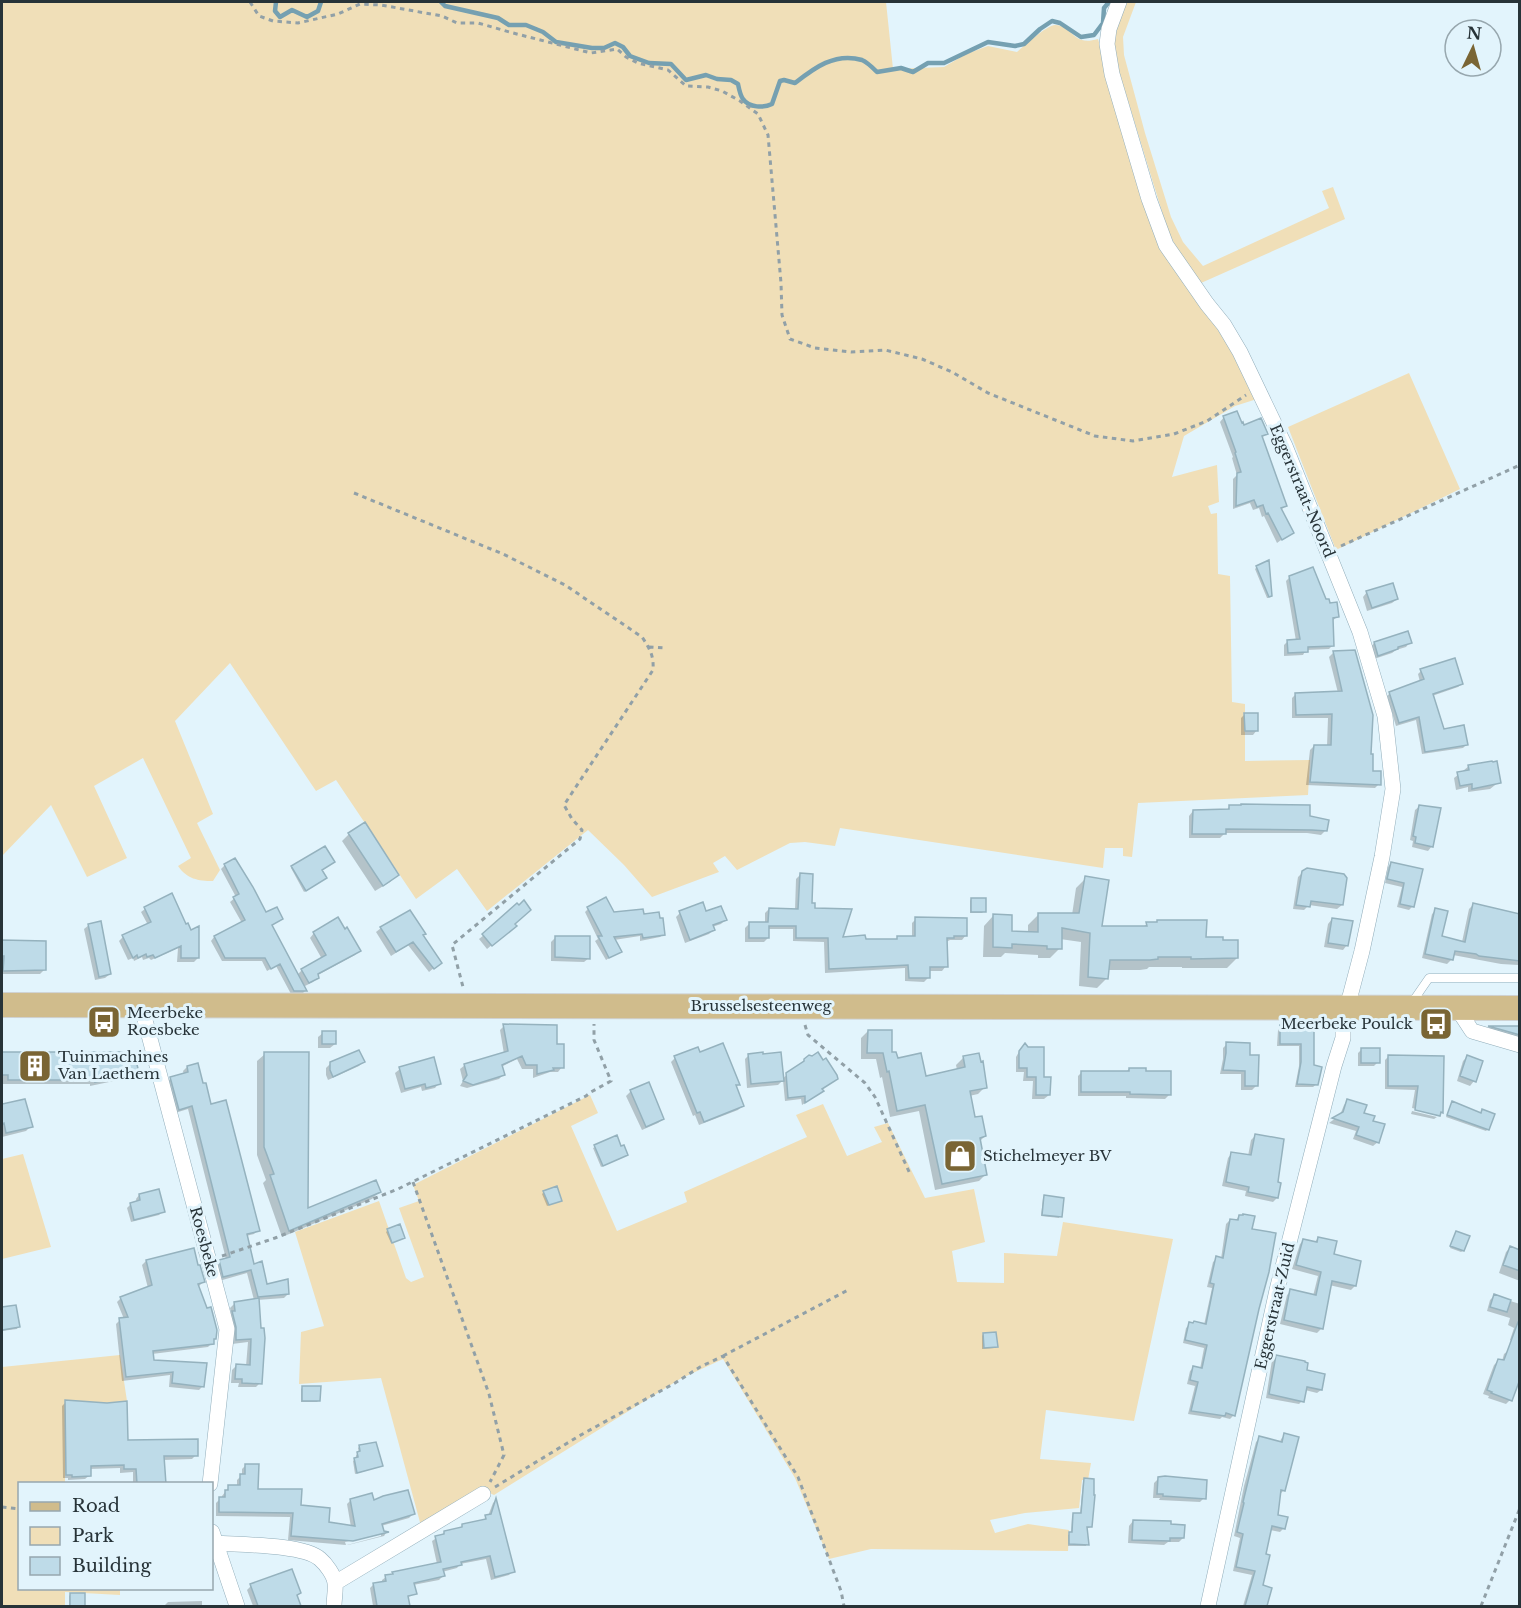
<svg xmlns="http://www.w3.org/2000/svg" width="1521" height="1608" viewBox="0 0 1521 1608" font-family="'Libre Baskerville',serif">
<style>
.green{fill:#f0dfb8}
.shadow{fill:#0003}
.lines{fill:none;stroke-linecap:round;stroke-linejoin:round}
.stream{stroke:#75a0b1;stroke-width:4.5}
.building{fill:#bedbe8;stroke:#95b2be;stroke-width:1.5}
.service-casing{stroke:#91adba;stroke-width:9}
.minor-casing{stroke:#91adba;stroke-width:16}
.primary-casing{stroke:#cfd2d3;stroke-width:26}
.path{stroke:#91a0a7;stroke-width:3;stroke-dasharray:4.5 4.5;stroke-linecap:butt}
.service{stroke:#fff;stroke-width:8}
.minor{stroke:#fff;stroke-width:15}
.primary{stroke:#d0bc8c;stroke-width:24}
.labels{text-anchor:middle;stroke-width:6;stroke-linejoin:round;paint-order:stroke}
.street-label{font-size:15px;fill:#273338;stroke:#e2f4fc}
.poi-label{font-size:15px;fill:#273338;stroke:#e2f4fc;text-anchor:start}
</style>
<rect width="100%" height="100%" fill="#e2f4fc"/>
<path class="green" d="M2,2h884l7,67 51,-2 22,-13 22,-8 29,6c7,-6 30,-27 38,-27 19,0 16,22 43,14l59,200 40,58 44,69 16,33 -22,7 -51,30 -12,41 45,-12 2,37 -11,4 3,8 6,-1 1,61 12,2 2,126 13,2v57l65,-1 -2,35 -170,8 -6,54 -9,-1v-8h-18l-2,20 -263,-40 -5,18 -30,-4 -15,1 -53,27 -12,-14 -12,7 6,9 -67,25 -28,-32 -36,-35 -101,81 -30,-42 -41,30 -80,-119 -20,11 -86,-128 -55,58 38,93 -16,9 23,47 -7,11c-15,0 -26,-2 -35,-15l13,-8 -48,-100 -49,28 33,72 -40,19 -36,-72 -49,51z
M1127,2h9l-13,35 1,18 21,78 26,84 12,25 20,24 126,-58 -7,-17 11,-4 12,32 -144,64 -24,-33 -10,-22 -54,-176 3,-24z
M1409,373l51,116 -124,61 -48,-123z
M590,1095l8,18 -27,13 46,105 70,-29 -3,-10 123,-55 -11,-22 27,-11 24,52 35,-14 -8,-15 14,-4 37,75 49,-9 11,53 -33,9 5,31 47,1v-30l53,3 6,-34 110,17 -39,182 -88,-11 -6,49 51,4 -3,17h-6l-3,28 -54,5 -35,7 5,13 33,-9 41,6 -1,21 -197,-2 -42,10 -34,-81 -72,-119 -43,20 -186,116 -9,-4 -64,35 -40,-148 -82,6 2,-52 23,-6 -29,-94 84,-31 27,77 5,4 13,-5 -25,-69 20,-7 -6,-16z
M23,1154l28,93 -49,12v-100z
M120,1355l7,46 -20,2 -42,-3v83l-45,1v104l100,1v6l-55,-3v14h-63v-239z"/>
<path class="shadow" d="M1224,417l17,8 26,9 -6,4 24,68 -4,4 11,22 -15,11 -13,-27 -2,1 -3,-9 -6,2 -3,-7 -17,6v-30l4,-4 -5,-17 1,-1 -13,-35z
M1257,567l13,29 -2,2h-1l-12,-29z
M1290,577l35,24 12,16 -5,4 1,24 -4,4 -23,1 -3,5 -19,1v-11l4,-4h8l-10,-60z
M1367,592l30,7 -5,4 -25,8 -4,-14z
M1407,633l3,9 -4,5 -10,3 -4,3 -18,6 -4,-11 4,-5z
M1333,653l37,102 1,17 8,12 -4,4 -69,-3 4,-35 4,-4h13l1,-28h-36v-20l4,-4 42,-1 -9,-36z
M1421,671l41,13 -4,3 -26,9 10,34 24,15 -3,3 -41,6 -6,-34 -20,6 -9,-30 3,-3 30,-11 -2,-8z
M1245,714l12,16 -4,5h-12v-17z
M1469,766l30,16 -9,7 -22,3v-5l-12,3 -2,-12z
M1420,806l12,40 -4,5 -16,-4 1,-6 -3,-1 5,-30z
M1229,807l79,10 17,14 -4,4 -14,-2h-82l-5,5h-31v-22l4,-5h33z
M349,834l48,41 -7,7 -15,9 -33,-50z
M1391,863l30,7 -8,36 -4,4 -12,-3 5,-20 -17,-4 3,-16z
M225,865l40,49 17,5 -11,7 26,49 5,-5 20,-11 -12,-21 4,-5 45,17 -4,5 -39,21 1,1 -4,5 -10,5 2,4 -3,3h-11l-15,-28 -9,5 -5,-10h-40l-11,-20 3,-4 28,-14 -12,-21 6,-5 -15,-28z
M292,867l31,13 -19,12 -13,-24z
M1303,872l39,33 -5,4 -28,-4 -5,5 -11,-1 5,-32z
M800,875l10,29 4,5 27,30 54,2 3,-3h14v-15l4,-4 50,16 -4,5h-12l-4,2v24l-4,5h-14v7l-4,4 -19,-1v-13l-80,5 -1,-31 -31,-1v-12h-25v9l-4,4h-19v-14l4,-4h16v-11l4,-4 26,1 1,-31z
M1086,878l14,49h43l4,-3 57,14 33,20 -10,10h-45v-1h-33l-2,2 -7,1h-32l-1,8 -10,10 -18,-2 2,-44 -21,-3v9l-10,10h-12v-3l-33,-2 -4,4h-18l1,-31 9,-10 18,17h17v-8l10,-10h34l4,-27z
M971,899l13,12 -2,2h-12v-12z
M1473,905l47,10v48l-2,2 -17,-1 -48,-9 -1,4 -5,5 -25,-6 10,-44 4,-4 5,28 21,4 7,-33z
M145,909l53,49 -4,4h-17l1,-14 -27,12 -2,-2 -6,2 -1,-3 -8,4 -1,-3 -5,2 -9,-19 4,-4 25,-12 -7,-13z
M588,909l25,5 30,2 21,18 -4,3 -20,4v-5l-26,4 6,11 -14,9 -11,-19 3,-2 -13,-27z
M409,912l13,24 13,31 -6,5 -21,-27 -17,11 -15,-24 5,-4z
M680,913h25l20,7 -4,4 -9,3 1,3 -4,4 -24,9 -9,-26z
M1332,919l15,26 -4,5 -19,-3 4,-23z
M513,924l-3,6 -23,19 -8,-10 5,-4z
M89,925l21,49 -5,4 -10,2 -11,-51z
M555,938l34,20 -5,4 -33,-1v-19z
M2,942l43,1v26l-5,5h-38z
M504,1026l51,19 7,22 -4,5h-8l-17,6v-9h-11l-5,-10 -16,8 2,8 -4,4 -32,9 -7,-2 3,-5 -3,-12 5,-4 39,-11 -4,-24z
M1281,1027h32l-1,40 5,17 -4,3h-18l4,-21v-20h-22l1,-16z
M1489,1027h31v13l-34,-10z
M868,1031l29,29 28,18 32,-8 -1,-5 7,-7 15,-3 7,32 -7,7 -9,2 5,23 11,17 -6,6 7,32 -7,7 -44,9 -16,-79 -29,6 -8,-40 -2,1 -4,-19h-15v-21z
M323,1033l12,11 -5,4h-12v-11z
M1227,1044l30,41 -5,5h-11v-16h-21l3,-15v-11z
M1020,1050l22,28 7,17 -5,4h-12l1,-18h-10l1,-9h-8v-15z
M1361,1050l17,12 -4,4h-16v-13z
M2,1052h4v1l132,19 -5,5 -43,9v-2h-88z
M265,1054l42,157 72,-19 -7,7 -90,38 -19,-54 3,-3 -9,-25v-94z
M699,1054l39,31 -3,2 7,19 -4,4 -39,15 -4,-10 -2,1 -22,-54 4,-4z
M749,1055l33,24 23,-19 31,19 -15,11 -3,4 -16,11 -1,-6 -16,2 -2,-21 -5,5 -31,3 -2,-29z
M1389,1056l53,1 -1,56 -2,1 -27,-6 3,-18 -30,-1v-29z
M1467,1057l7,24 -4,5 -13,-5 6,-20z
M363,1062l-4,4 -31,14 -2,-5v-7l4,-4z
M187,1067l23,39 48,124 -4,4 -8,2 7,30 13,20 22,8 -4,4 -27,2 3,83 -4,4h-18l1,-4h-8l1,-13 4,-4h10l2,-24 -16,2 -3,-28 2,-2 -1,-6 5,-5 19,-3 -7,-27 -28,8 -4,-16 5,-4 6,-2 -38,-150 -13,4 -8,-31 4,-4 13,-3 -1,-4z
M400,1069l39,14 -4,5 -13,3 -1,-4 -20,6 -6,-20z
M1129,1069l41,25 -5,5 -39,-1v-2h-48v-20l4,-4h44z
M631,1091l32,28 -5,4 -16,7 -16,-34z
M24,1101l7,25 -5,5 -24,6v-31z
M1348,1101l23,21 7,20 -5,4 -20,-7 3,-8 -27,-8 11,-8 4,-10z
M1452,1102l29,11 1,-2 6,18 -2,2 -40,-14z
M1412,1111l25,6 -3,2 -23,-5z
M1255,1136l22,48v14l-4,4 -28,-6 1,-5 -24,-5 6,-28 4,-5 16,3 3,-16z
M616,1137l9,19 -24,11 -8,-19z
M544,1192l16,9 -13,5 -5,-12z
M139,1195l24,16 -4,4 -28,7 -4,-14 4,-4 6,-1 -1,-4z
M1045,1197l15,19 -1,2 -18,-2 2,-18z
M1239,1216l11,14 8,78 -24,107 -4,4 -8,-2 -2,2 -32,-5 7,-28 -8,-2 3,-13 3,-3 7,1 4,-21 -21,-5 3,-15 4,-4 14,1 8,-37 -5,-1 6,-25 4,-4 4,1 5,-35 4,-4h6z
M388,1230l14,9 -11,4 -5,-11z
M1456,1232l7,19 -2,1 -11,-4z
M1318,1238l37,48 -4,4 -22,-5 -8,44 -4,4 -37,-9 7,-29 4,-4 22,5 5,-20 -26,-7 8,-25 4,-4 10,3z
M1510,1248l10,3v30l-21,-8 7,-21z
M146,1261l57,21 -5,5 14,56 -4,4 -56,7v7l51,25 -4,4 -30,-3 1,-12 -48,6 -6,-57 4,-4 4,-1 -7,-17 4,-4 27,-10 -6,-23z
M1494,1296l26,8v40l-10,-4 4,-12 -6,-3 2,-7 -23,-7 3,-11z
M15,1307l3,20 -1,2 -15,2v-22z
M983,1334l13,12 -2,2 -12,1v-13z
M1509,1350l11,6v25l-5,5 -5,14 -4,4 -18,-6 1,-2 -6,-2 11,-29 5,-5 3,1 2,-7z
M1276,1356l45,34 -4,3 -12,-3 -3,11 -3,3 -33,-6 6,-38z
M303,1387l16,13 -2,2h-16v-13z
M66,1402l60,40 70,13 -4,4 -29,1 1,24h-31v-12l-13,1v-5l-31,1 1,6 -5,4 -17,1v-2h-5l-1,-72z
M1285,1435l-1,55 -5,5 -3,21 8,12 -4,4 -10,-2 -5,25 -4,31 9,3 -5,17h-22l9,-31 -19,-4 7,-33 -6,-2 10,-50 12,-44 4,-4 20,5 1,-4z
M360,1446l21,20 -26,8 -2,-13 3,-2v-4l3,-2 -1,-5z
M246,1465l10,25 44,16 27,17 24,4 -4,-23 4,-4 22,2 40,12 -4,4 -28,8 2,7h3l-2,3 -36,9h-1l34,-9v-3l-36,9 1,3 -58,-5 2,-23 -74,-1v-13l4,-4h2v-3l7,-9h8v-7l5,-5v-6z
M1159,1478l45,20 -4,4 -41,-2 1,-2h-7l1,-15z
M1085,1480l6,46 -2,2h-3l1,16 -1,2h-18v-11l3,-2 1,-17 2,-1h6l3,-33z
M495,1501l18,70 -4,4 -18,5 -5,-21 -26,5 -3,4 -15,4 1,4 -4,4 -26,5 2,7 -4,4 -38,10 -3,-18 3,-3 9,-2v-3l4,-3 5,-1 2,-3 44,-9 -5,-23 12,-8 38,-12 6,-5 5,-13z
M1133,1521l50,17 -4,4h-11l-4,3 -36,-2 1,-17z
M251,1586l45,10 4,10h-47l-6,-16z
M71,1594h12v12h-14v-10z
M202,1601v5h-38l4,-4z"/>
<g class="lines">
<path class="stream" d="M276,2l-1,9 5,6 12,-7 15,7 11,-6 3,-9
M441,2l4,4 53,12 11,7h17l17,7 13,10 36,6h12l11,-5 8,4 7,9 19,7 22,1 15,16 20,-5 11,4 14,1 7,4c1,5 2,11 5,15 6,9 21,9 29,5l8,-23 4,-1 11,3c19,-15 40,-31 67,-23 5,2 11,8 15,12l24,-4 12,4 15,-9h16l44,-21 27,4 9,-2 16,-15 12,-8 8,2 21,14 13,-2 9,-12 1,-15 5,-6"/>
</g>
<path class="building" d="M1237,411l5,12 1,-1 1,3 17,-7 7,16 -6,2 25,70 -6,2 13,25 -12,7 -14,-27 -2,1 -3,-9 -6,2 -3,-7 -18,6 1,-33 4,-1 -6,-19 1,-1 -13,-36z
M1269,560l3,36 -3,1 -13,-31z
M1313,567l13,32h3l1,4 7,-1 2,15 -6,1 1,28 -26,1v5l-20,1 -1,-13 13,-1 -11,-63z
M1393,583l5,16 -26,9 -6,-17z
M1408,631l4,12 -14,4v2l-20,7 -4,-14z
M1355,650l18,65 -2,39h2v17h8v14l-71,-3 4,-37h17l1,-31 -36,1 -1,-22 47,-2 -9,-40z
M1455,658l8,26 -30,10 11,35 20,-4 4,20 -43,7 -6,-35 -20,6 -10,-31 35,-13 -4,-10z
M1244,713h14v18h-13z
M1492,761l1,1 4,-1 4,22 -29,6v-5l-12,2 -3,-14 12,-2 -1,-5z
M1241,804l69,1v11l19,4 -2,11 -15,-1 -86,-1v5h-34l1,-24 36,-1v-4h12z
M1419,805l22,3 -8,39 -18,-4 1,-6 -3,-1z
M365,822l34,53 -16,11 -35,-53z
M325,846l10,16 -13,8 5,8 -21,13 -15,-25z
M235,858l18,29 13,25 11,-5 6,12 -11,6 35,66h-13l-14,-27 -9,5 -6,-11h-40l-11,-22 31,-16 -12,-23 6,-3 -15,-30z
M1391,862l32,7 -9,38 -14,-3 4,-21 -17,-4z
M1307,868l37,6 3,4 -4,27 -32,-4 -1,6 -14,-2 6,-34z
M800,873l13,1 -1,29h3v5l37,1 -9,28 22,-2 1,4h31v-3h18v-19l52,1v18h-13v2h-7l1,29h-18v11h-21l-1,-13 -79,4 -1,-31h-32v-12h-27v12h-20v-16h19l1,-14 29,1z
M1085,876l24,4 -7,46h45l-1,-4h11v-2h50l-1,17h17v3h15v18l-47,1v-2h-33v2l-8,1h-40l-2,19 -20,-2 2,-44 -28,-5v21h-15v-3l-35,-2v4l-19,-1v-33l19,1v16l26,1v-19h41z
M172,893l14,31 2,-1 3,7 8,-4v32h-18v-12l-26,12 -2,-3 -6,2 -1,-3 -8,4 -1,-3 -4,3 -11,-23 29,-13 -7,-15z
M606,897l8,15 29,-3 1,5 15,-2 1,6h3l2,17 -22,3 -1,-4 -28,3 8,15 -13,6 -11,-22h4l-15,-29z
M971,898h15v14h-15z
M524,900l7,10 -16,14 2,2 -25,20 -10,-12 35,-31 2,2z
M703,902l3,9 15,-5 6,14 -14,5 2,5 -25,10 -11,-29z
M1473,903l47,11v47l-41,-5 -3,-2 -21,-3 -2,9 -28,-6 10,-46 13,3 -6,25 23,6z
M410,910l16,24 -3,1 19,28 -8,6 -21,-27 -17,10 -16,-25z
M338,917l7,12 2,-2 14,24 -43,23 1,4 -10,5 -8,-14 25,-14 -13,-23z
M1332,918l21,3 -5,25 -20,-3z
M101,921l10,53 -12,3 -11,-53z
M555,936h35v23l-35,-2z
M2,940l44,1v29l-43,1 1,-15h-2z
M503,1024l54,1v19h7v24h-11l1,2 -17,4v-9h-11l-4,-9 -20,9 3,10 -32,10 -10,-4 4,-6 -3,-11 44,-13z
M1280,1025h34v40l8,2 -4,18 -21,-1 4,-22v-18h-21z
M1488,1026h32v9z
M868,1030h24v22h4l2,6 23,-5 5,23 39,-9 -2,-11 16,-3 2,9 2,-1 4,27 -17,3 5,26 7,-1 4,20 -6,2 7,37 -45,9 -17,-79 -28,6 -8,-40 -2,1 -4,-19h-16z
M322,1031h14v13h-14z
M1226,1042l24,1v12h9l-1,31h-13v-15l-22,-1 3,-17z
M723,1043l17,42h-4l8,21 -40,16 -4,-10 -3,1 -23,-57 24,-9 2,5z
M1025,1043l3,4h16v30h7l-1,18h-14v-18h-9v-9h-8v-17z
M1361,1048h19v15h-19z
M359,1050l6,12 -32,15 -3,-7v-8z
M2,1052h129l4,4 4,17 -44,9v-2h-87v-5h-6z
M264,1052h45l-1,156 68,-28 5,12 -92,39 -19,-56 4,-1 -10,-27z
M763,1052v2l18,-2 3,29 -33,3 -3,-30z
M818,1052l5,8 3,-2 11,17 1,4 -16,10 2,2 -19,12v-7l-17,2 -2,-25 18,-12v-2l5,-4 3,1z
M1388,1055l56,1 -1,57 -2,-1 -1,4 -25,-6 3,-24h-30z
M1467,1055l16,6 -7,21 -16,-6z
M434,1057l7,27 -15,4 -1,-4 -20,5 -6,-22z
M198,1063l5,20h3l5,21 15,-4 34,131 -13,3 7,30 8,-3 5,23 21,-5 1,15 -31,3 -7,-27 -28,7 -4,-17 11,-3 -38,-151 -13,4 -9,-33 18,-5 -1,-6z
M1129,1068h17v3h25v24l-41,-1v-2h-49v-21h48z
M649,1082l15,37 -18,8 -16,-37z
M25,1099l8,28 -27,6 -2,-10 -2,1v-20z
M1347,1099l20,6 -3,8 11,3 -2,5 12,3 -6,19 -23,-8 3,-8 -27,-9 11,-6z
M1452,1101l29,12 1,-4 13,5 -6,16 -42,-15z
M1255,1134l29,5 -6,43 3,1 -3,15 -30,-6 1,-5 -23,-5 5,-30 20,3z
M617,1135l4,11 3,-1 4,10 -25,11 -9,-21z
M557,1186l5,15 -13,4 -6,-14z
M159,1189l6,23 -31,8 -4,-17 10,-3 -1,-6z
M1044,1195l20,3 -2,19 -20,-2z
M1243,1214l12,2 -3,13 24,4 -7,39 -10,37 -24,107 -9,-3 -1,3 -34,-5 7,-29 -8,-2 3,-14 9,2 5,-23 -22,-5 4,-18 4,1 1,-2 12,3 8,-40 -4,-1 6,-27 7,2 7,-39 8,1 1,-5h4z
M400,1224l5,14 -13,5 -5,-14z
M1456,1231l14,5 -6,15 -14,-5z
M1318,1237l19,4 -3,13 27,7 -5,25 -24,-5 -9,48 -39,-9 6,-31 26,6 5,-23 -25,-7 7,-26 14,3z
M1510,1246l10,4v21l-17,-6z
M194,1248l4,17h2l5,17 -7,2 9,24 4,-1 6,23 -1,9h-2v5l-61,7 1,9 53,3 -3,24 -32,-4 1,-11 -47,5 -7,-59 9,-1 -8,-20 32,-12 -6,-25z
M1494,1294l17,6 -4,12 -17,-5z
M259,1298l2,30h3l1,10 -3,46 -20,-1v-4h-7l1,-15 14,1 1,-26 -15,1v-13l-4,-16h3l-1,-9z
M16,1305l4,22 -18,3v-23z
M1518,1322h2v57l-8,22 -21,-8 1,-1 -5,-2 11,-31 6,1z
M996,1332l2,15 -14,1 -1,-15z
M1276,1355l29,6v1l3,1 -1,7 18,4 -3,16 -15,-3 -3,15 -35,-8z
M302,1386h19l-1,15h-18z
M65,1400l42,3 20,-2 1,39 70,-1v17h-34l2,28h-29l-1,-15h-12v-4l-33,1v10l-19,1v-2h-6z
M1284,1433l15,4 -14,54 -4,-1 -3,25 10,2 -3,12 -13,-3 -6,28 4,1 -7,30 9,3 -5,18h-22l10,-35 -19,-4 7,-33 -6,-2 7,-29 -1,-1 16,-66 23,6z
M376,1442l7,24 -26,7 -3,-15 4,-1 -1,-5 3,-1 -1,-6z
M245,1464h14l-1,25h44l-1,16 29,3 -1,14 26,4 -5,-27 22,-6 2,7 9,-4 25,-6 7,24 -33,10 2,7 5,1 -36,9 -62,-5 2,-23 -74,-1v-15h6v-7h3v-5h12v-11h5z
M1165,1476l42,4 -1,19 -43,-3v-2h-6l1,-17z
M1084,1478l10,1v16h1l-3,32h-5l2,18 -20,-1v-12h3l1,-19h8z
M496,1498l19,74 -20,5 -5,-21 -29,6 1,3 -19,4 2,7 -31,7 3,11 -9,2 2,10h-33l-4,-23 13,-2 -1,-6 8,-1 -1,-2 49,-10 -6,-26 9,-2v-3l18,-4v-3l24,-5 -1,-4 6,-1z
M1133,1520l38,1v3l14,1 -1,13h-14v3l-38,-1z
M292,1569l9,24 -4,2 4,11h-43l-8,-22z
M70,1593h15v13h-15z"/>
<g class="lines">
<g class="service-casing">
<path id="service" d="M1411,1004l18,-26h91"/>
</g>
<g class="minor-casing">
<path id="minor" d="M1119,2l-10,27 -2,15 5,30 37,125 17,46 41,59 17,21 16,27 45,94 75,186 25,84 8,73 -11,68 -20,94 -19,72v15l-9,28 -57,224 -69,316
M141,1005l86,324 -17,155
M1457,1008l15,23 48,14
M212,1532l25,74
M215,1543c24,2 88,1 105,16 6,5 14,16 15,24 1,7 -1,16 -1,23
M335,1583l148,-89"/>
</g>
<g class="primary-casing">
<path id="primary" d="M2,1005l1518,3"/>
</g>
<path class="path" d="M250,2l9,14 14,5 25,2 40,-9 22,-10 21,1 61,11 15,7h21l35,10 78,20 26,-4 9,8 12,6 30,7 18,16 22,1 14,4 18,10 18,13 10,21 13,148 1,32 8,24 25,9 36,4 34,-2 37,9 30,13 36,21 107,43 38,5 41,-7 33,-13 39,-26
M354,493l149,61 62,31 77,52c8,12 12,19 11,33l-89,135 8,14 10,11 -2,9 -128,106 11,42
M1341,546l179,-81
M649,647l17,1
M805,1025l3,10 57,48 10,14 36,79
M413,1182l76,212 15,61 -14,27
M222,1256l53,-18 123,-49 188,-93 5,-4 20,-11 -17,-41v-16
M723,1356l125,-66
M495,1487l84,-51 96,-53 25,-16 23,-11 75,121 43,114 3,15
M2,1507l18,2
M1481,1606l39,-98"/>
<use href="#service" class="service"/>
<use href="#minor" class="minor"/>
<use href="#primary" class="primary"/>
</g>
<defs>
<g id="bus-square" transform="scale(1.725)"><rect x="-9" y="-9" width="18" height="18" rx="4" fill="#7a6534" stroke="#e2f4fc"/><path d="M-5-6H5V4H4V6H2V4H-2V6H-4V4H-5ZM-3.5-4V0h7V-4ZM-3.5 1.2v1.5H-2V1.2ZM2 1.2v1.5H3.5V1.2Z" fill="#fff"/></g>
<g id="building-square" transform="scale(1.725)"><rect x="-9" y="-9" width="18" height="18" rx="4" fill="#7a6534" stroke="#e2f4fc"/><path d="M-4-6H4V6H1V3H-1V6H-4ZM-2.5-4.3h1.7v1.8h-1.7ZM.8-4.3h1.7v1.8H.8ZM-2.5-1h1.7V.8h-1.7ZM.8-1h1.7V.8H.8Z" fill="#fff"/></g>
<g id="shop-square" transform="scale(1.725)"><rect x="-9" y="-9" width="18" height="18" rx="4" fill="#7a6534" stroke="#e2f4fc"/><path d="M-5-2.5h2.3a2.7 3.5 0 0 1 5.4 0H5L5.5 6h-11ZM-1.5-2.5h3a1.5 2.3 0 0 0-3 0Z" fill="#fff"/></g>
</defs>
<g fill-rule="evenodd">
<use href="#bus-square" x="104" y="1022"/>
<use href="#bus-square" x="1436" y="1024"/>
<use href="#building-square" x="35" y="1066"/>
<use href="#shop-square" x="960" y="1156"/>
</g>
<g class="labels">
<g class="street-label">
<text transform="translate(1302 491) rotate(67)" y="5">Eggerstraat-Noord</text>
<text x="761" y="1011">Brusselsesteenweg</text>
<text transform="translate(204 1242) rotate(75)" y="5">Roesbeke</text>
<text transform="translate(1275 1306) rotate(-77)" y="5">Eggerstraat-Zuid</text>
</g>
<g class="poi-label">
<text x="127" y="1018">Meerbeke<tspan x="127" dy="17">Roesbeke</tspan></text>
<text x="1413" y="1029" text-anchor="end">Meerbeke Poulck</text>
<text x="58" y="1062">Tuinmachines<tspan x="58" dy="17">Van Laethem</tspan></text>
<text x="983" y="1161">Stichelmeyer BV</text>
</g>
</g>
<rect width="1521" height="1608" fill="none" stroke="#273338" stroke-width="6"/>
<rect x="18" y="1482" width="195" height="108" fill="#e2f4fc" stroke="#97a7ae" stroke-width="1.5"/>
<rect x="30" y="1502" width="30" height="9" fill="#d0bc8c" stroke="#97a7ae" stroke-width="1.5"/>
<text x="72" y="1512" font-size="18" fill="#273338">Road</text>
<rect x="30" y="1527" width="30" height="18" fill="#f0dfb8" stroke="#97a7ae" stroke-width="1.5"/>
<text x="72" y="1542" font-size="18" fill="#273338">Park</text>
<rect x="30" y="1557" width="30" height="18" fill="#bedbe8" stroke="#97a7ae" stroke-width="1.5"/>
<text x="72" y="1572" font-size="18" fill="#273338">Building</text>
<g transform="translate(1473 48) rotate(5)"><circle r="28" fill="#e2f4fc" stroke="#97a7ae" stroke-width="1.5"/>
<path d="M0-4.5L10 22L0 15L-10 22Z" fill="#7a6534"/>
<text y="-9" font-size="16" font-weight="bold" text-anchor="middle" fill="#273338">N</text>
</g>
</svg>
